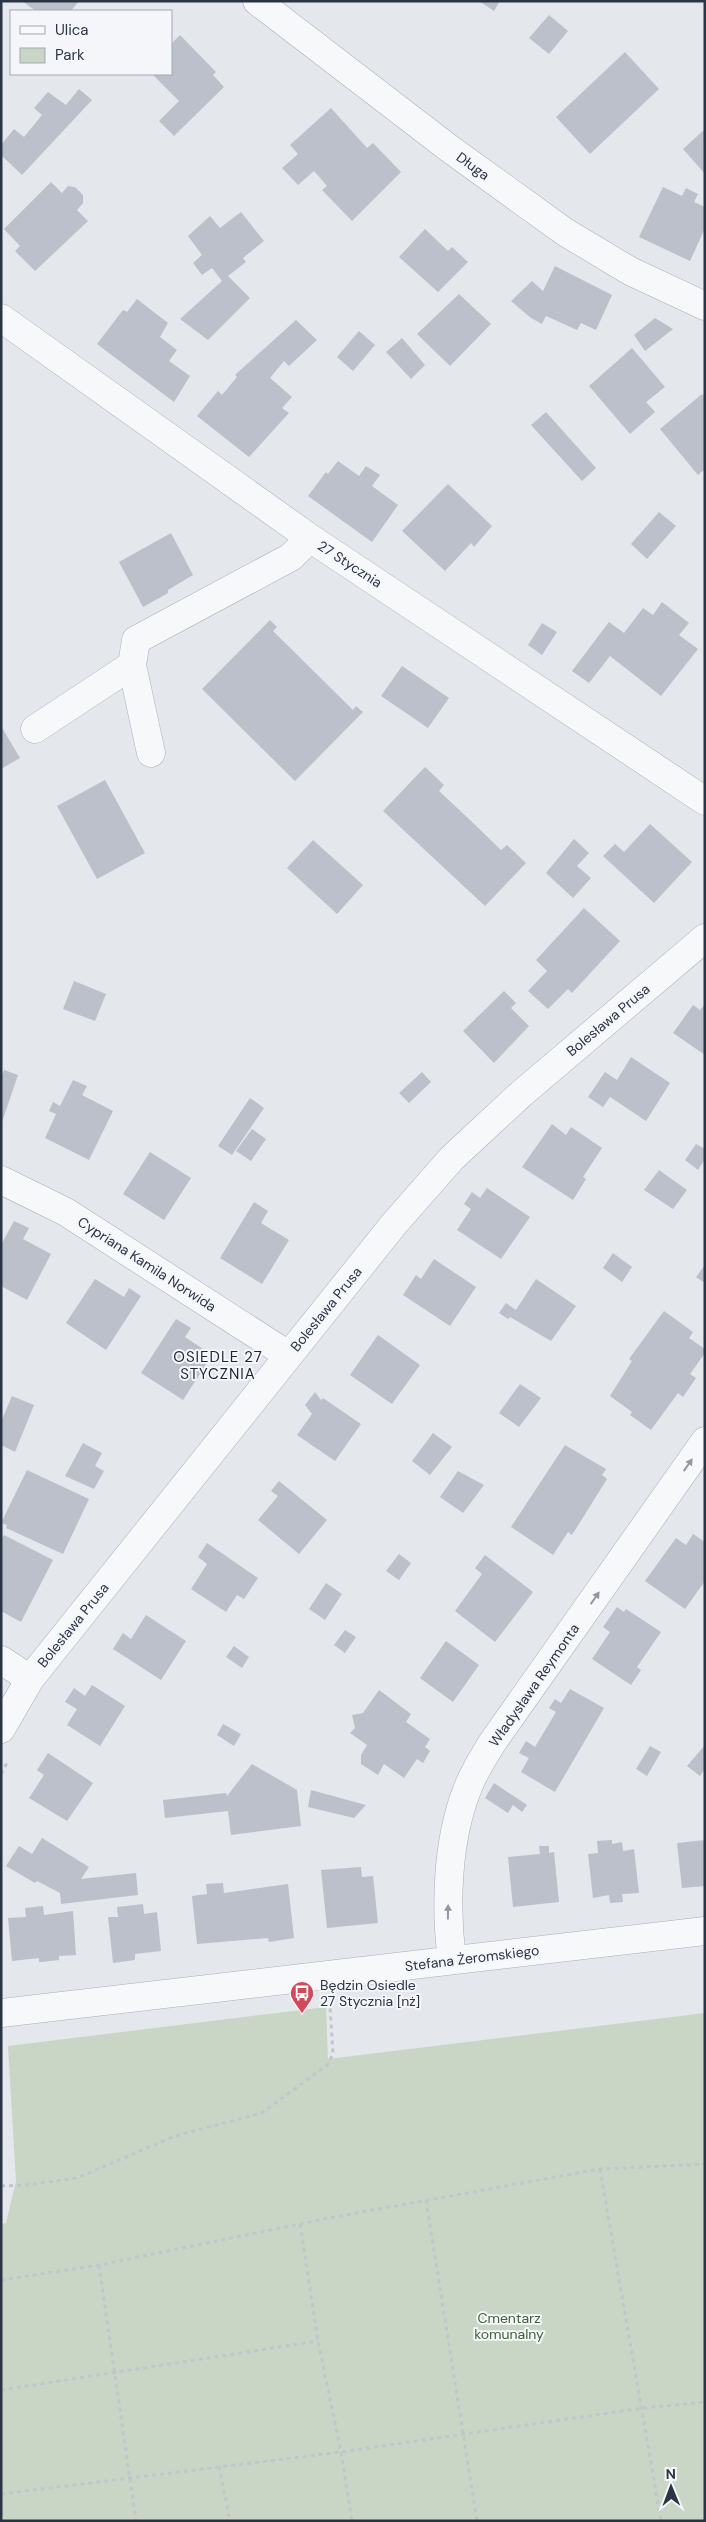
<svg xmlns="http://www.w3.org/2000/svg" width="706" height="2522" viewBox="0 0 706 2522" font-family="'DM Sans',sans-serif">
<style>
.green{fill:#c9d6c5}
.building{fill:#bbc0ca}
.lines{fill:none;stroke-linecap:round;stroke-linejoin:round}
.minor-casing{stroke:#a9aeb7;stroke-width:29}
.path{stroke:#c2c5cb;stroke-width:3;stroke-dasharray:4 4;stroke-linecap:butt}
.minor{stroke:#f7f8fa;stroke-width:28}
.oneway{fill:#9196a0}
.labels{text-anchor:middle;stroke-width:4;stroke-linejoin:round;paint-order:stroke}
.street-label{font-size:14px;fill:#2b3445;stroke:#f4f6f9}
.poi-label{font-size:14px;fill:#2b3445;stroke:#f4f6f9;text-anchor:start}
.park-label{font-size:14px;fill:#3f6138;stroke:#f4f6f9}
.neighbourhood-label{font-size:15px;letter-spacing:1px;fill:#1d2536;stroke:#f4f6f9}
</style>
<rect width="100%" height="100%" fill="#e4e7ec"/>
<path class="green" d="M326,2007l2,52 377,-46v508h-704v-297l5,-1 10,-42 -8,-135z"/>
<path class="building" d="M22,1h57l-8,10h-35z
M479,1h21l-6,10z
M549,15l19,16 -19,23 -20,-16z
M180,35l36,37 -3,3 11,12 -50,49 -15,-15 20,-20 -27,-27h19v-30z
M625,52l34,37 -69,65 -34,-37z
M79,89l13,11 -70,75 -21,-20v-10l13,-16 10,8 18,-22 -8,-7 14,-16 18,13z
M331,108l36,40 6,-5 28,29 -49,49 -30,-31 5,-4 -13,-15 -16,14 -16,-17 16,-14 -8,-9z
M705,129v45l-22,-25z
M51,182l11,11 6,-7 7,1 8,8v8l-6,7 11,11 -53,50 -20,-20 5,-5 -16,-17z
M663,187l19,9 4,-8 12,6 -4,8 11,5v21l-15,33 -51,-24z
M241,212l23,29 -21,17 3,4 -18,14 22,22 -42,42 -28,-21 42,-38 -10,-13 -10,7 -9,-12 9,-8 -14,-19 22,-20 10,12z
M425,229l23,22 4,-4 16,15 -30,30 -39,-35z
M555,266l57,29 -16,35 -15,-7 -4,7 -31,-14 -4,8 -11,-6 -20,-17 21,-20 11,10z
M459,294l32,30 -41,42 -33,-32z
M137,299l31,24 -8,14 17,13 -8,11 21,15 -16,26 -77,-58 26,-34 4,2z
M655,318l18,11 -28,22 -11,-16z
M296,320l21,20 -28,26 -5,-5 -14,17 22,19 -10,11 7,5 -40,44 -52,-41 21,-25 4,4 15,-18 -2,-2z
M359,331l16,14 -22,26 -16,-14z
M402,338l23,27 -14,14 -25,-27z
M632,348l33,39 -19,15 9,10 -25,22 -41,-48z
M702,394l3,3v72l-7,6 -38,-46z
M546,412l50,56 -14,13 -51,-56z
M338,461l21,15 7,-10 14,9 -8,11 26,19 -26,37 -64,-46 18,-24 2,2z
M448,484l44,42 -18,21 -3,-4 -26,28 -43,-40z
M659,512l17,14 -29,33 -16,-15z
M171,533l22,42 -25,15v3l-25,14 -24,-45z
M662,602l27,21 -10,12 19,14 -37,47 -51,-40 -21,27 -17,-12 37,-49 15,11 19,-25 10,7z
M270,620l7,7 -4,4 80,79 3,-4 7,6 -68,69 -93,-92z
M542,623l15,9 -15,23 -14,-10z
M402,666l47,32 -21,30 -47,-32z
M1,726l19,32 -19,11z
M425,767l19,18 -5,6 31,29 31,30 6,-5 19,18 -41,43 -102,-95z
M105,780l40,73 -48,26 -40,-73z
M650,824l42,38 -38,41 -51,-47 12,-12 9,8z
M574,839l15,14 -12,13 14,12 -18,20 -27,-25z
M313,840l50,45 -26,29 -50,-46z
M584,908l36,33 -48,52 -4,-4 -20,20 -20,-18 19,-20 -11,-11z
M74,981l32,13 -11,27 -32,-12z
M504,991l12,12 -5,5 18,18 -35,37 -31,-32z
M705,1004v51l-32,-22 20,-28 7,5z
M631,1057l39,26 -24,38 -36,-24 -7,10 -15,-10 17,-25 12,8z
M4,1070l14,5 -16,47 -1,-45z
M422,1072l9,10 -22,21 -10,-10z
M73,1080l14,6 -5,9 31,16 -24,49 -44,-22 11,-24 -7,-3 4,-9 7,4z
M250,1098l14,10 -32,47 -14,-9z
M552,1124l14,11 5,-8 31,21 -19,29 3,2 -13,21 -51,-33z
M252,1129l14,10 -15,22 -15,-10z
M696,1144l9,5v10l-7,11 -13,-10z
M150,1152l41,26 -27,42 -41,-26z
M659,1170l28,20 -14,19 -29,-19z
M487,1188l43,29 -29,42 -44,-29 14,-21 -7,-5 8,-12 8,6z
M254,1202l14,9 -7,12 28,17 -27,44 -42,-26z
M14,1221l15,7 -6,11 28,15 -24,46 -26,-14v-41z
M613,1253l19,14 -10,15 -19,-14z
M434,1259l42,28 -26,39 -47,-31 13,-20 5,4z
M705,1265v18l-9,-6z
M95,1279l29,18 5,-9 12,8 -35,54 -40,-27z
M536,1279l40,27 -25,35 -41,-24 -2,2 -9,-6 7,-10 10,7z
M664,1311l29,21 -4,6 16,11v4l-15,21 6,4 -13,19 -5,-4 -27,37 -21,-15 2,-3 -22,-16 22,-35 -3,-2z
M176,1319l15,9 -6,9 27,18 -29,45 -42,-27z
M378,1335l42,30 -28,39 -42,-29z
M520,1384l21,14 -22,29 -20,-14z
M315,1392l6,8 2,-2 38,26 -26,37 -38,-26 15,-21 -7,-9z
M12,1396l22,9 -19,47 -14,-7v-23z
M433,1433l19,14 -22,28 -18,-14z
M83,1443l19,10 -7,13 9,5 -10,18 -29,-13z
M565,1445l41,24 -4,6 5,4 -35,56 -4,-3 -15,23 -42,-28z
M27,1470l62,29 -26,55 -57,-26 1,-3 -6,-2z
M458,1471l26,14 -21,28 -23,-16z
M279,1481l48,39 -28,34 -41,-34 20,-24 -7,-5z
M693,1534l12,8v39l-20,28 -40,-28 31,-43 10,7z
M4,1535l49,25 -32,62 -20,-11v-71z
M207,1543l51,35 -14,21 -7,-4 -11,17 -35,-23 16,-25 -9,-7z
M399,1554l12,9 -12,17 -13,-9z
M485,1555l48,37 -38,50 -40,-31 27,-37 -7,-6z
M326,1583l16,11 -17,26 -16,-11z
M617,1607l7,5 2,-3 35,23 -24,35 4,3 -10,15 -39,-26 18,-27 -7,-5z
M146,1615l40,26 -25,39 -48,-31 10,-16 8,6z
M345,1630l11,7 -11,16 -11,-8z
M446,1641l33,24 -26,37 -33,-24z
M234,1646l15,11 -7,11 -16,-11z
M92,1685l33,21 -25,40 -33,-21 10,-16 -12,-7 9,-14 11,8z
M570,1689l34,19 -49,84 -34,-20 8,-14 -10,-5 7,-12 9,6 21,-35 -7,-4 6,-9 6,4z
M379,1690l32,24 -5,8 24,17 -5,8 5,4 -7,12 -6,-4 -13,19 -20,-14 -6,11 -17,-11v-9l6,-10 -17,-12 5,-5 -3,-13 11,-2z
M223,1724l18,10 -7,12 -17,-11z
M705,1745v24l-5,7 -13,-10z
M650,1746l11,6 -14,24 -11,-7z
M48,1753l45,30 -26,38 -38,-23 15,-23 -7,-5z
M252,1764l45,26 4,36 -70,9 -3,-24 -63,7 -2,-18 63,-7 1,3z
M494,1783l33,22 -5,7 -9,-7 -5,8 -23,-15z
M311,1790l55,15 -12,13 -46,-11z
M42,1838l47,29 -8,12 55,-6 2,22 -77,9 -1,-11 -23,-12 -2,2 -29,-17 13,-20 13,8z
M612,1840v4l10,-2 1,9 11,-2 5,44 -17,1 1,8 -13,1 -1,-8 -16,3 -5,-44 10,-1 -1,-12z
M705,1840v46l-23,2 -5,-45z
M539,1846h10v7l5,-1 5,50 -46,5 -5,-50 32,-3z
M361,1867l1,10 11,-1 5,47 -51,5 -6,-58z
M223,1883l1,10 64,-9 6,54 -25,4 -1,-4 -71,6 -5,-48 15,-2 -1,-10z
M143,1904l1,10 13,-2 4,39 -26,3v6l-22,3 -5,-46h10l-1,-10z
M43,1906l1,9 29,-4 3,44 -17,1v4l-17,2h-3v-4l-27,3 -4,-43 18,-1 -1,-9z"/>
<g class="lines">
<g class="minor-casing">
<path id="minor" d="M257,1l193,148 115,83 65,39 75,35
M1,318l309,220 395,263
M132,665l19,88
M35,729l97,-64 4,-25 155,-83 19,-19
M1,1180l65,32 222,143
M1,1660l29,19
M1,1729l29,-50 364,-455 58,-66 69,-64 184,-156
M452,1960c-7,-53 -5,-119 15,-170 6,-17 16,-32 25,-47l213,-302
M1,2013l704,-82"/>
</g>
<path class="path" d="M1,1774l7,-13
M600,2169l61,352
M1,2186l24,-1 52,-7 98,-42 87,-23 65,-48 6,-11 -3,-48
M426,2200l51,321
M300,2224l18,117 23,111 11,69
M99,2265l37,256
M1,2280l98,-15 235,-48 266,-48 105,-5
M1,2390l317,-49
M219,2466l11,55
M1,2494l340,-42 302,-44 62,-6"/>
<use href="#minor" class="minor"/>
</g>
<defs><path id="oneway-solid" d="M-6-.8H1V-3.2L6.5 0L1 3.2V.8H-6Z" transform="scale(1.25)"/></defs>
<g class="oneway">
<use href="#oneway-solid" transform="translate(688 1465) rotate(-55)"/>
<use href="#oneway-solid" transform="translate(595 1598) rotate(-55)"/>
<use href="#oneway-solid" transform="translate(448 1912) rotate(-89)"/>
</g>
<defs>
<g id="bus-pin" transform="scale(1.25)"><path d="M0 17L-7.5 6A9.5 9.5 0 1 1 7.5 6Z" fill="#d1495b" stroke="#f4f6f9"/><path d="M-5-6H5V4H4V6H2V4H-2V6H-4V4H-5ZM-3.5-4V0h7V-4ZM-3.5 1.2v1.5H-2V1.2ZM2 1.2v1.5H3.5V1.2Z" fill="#fff"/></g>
</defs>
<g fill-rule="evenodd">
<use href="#bus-pin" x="302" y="1993"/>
</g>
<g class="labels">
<g class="street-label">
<text transform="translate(473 166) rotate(36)" y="5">Długa</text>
<text transform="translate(350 564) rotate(33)" y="5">27 Stycznia</text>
<text transform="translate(608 1020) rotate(-40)" y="5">Bolesława Prusa</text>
<text transform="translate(147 1264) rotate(33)" y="5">Cypriana Kamila Norwida</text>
<text transform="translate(326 1309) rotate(-51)" y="5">Bolesława Prusa</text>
<text transform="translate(73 1625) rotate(-51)" y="5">Bolesława Prusa</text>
<text transform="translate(534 1685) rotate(-55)" y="5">Władysława Reymonta</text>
<text transform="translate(472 1958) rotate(-7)" y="5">Stefana Żeromskiego</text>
</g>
<g class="poi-label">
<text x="320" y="1990">Będzin Osiedle<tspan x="320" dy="16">27 Stycznia [nż]</tspan></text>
</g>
<g class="park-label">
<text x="509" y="2323">Cmentarz<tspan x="509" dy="16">komunalny</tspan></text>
</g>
<g class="neighbourhood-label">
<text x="218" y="1362">OSIEDLE 27<tspan x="218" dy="17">STYCZNIA</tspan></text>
</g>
</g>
<rect width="706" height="2522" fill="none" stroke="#2b3445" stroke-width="5"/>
<rect x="10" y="10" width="162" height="65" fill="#f4f6f9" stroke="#a4a8b1"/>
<rect x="20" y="26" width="25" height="8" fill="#f7f8fa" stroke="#a4a8b1"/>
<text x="55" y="35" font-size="15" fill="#2b3445">Ulica</text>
<rect x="20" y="48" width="25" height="15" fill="#c9d6c5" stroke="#a4a8b1"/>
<text x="55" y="60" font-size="15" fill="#2b3445">Park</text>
<g transform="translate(671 2487) rotate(359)" stroke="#f4f6f9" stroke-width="4" paint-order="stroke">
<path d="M0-4L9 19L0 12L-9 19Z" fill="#2b3445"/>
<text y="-8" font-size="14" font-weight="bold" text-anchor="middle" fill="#2b3445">N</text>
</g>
</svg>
